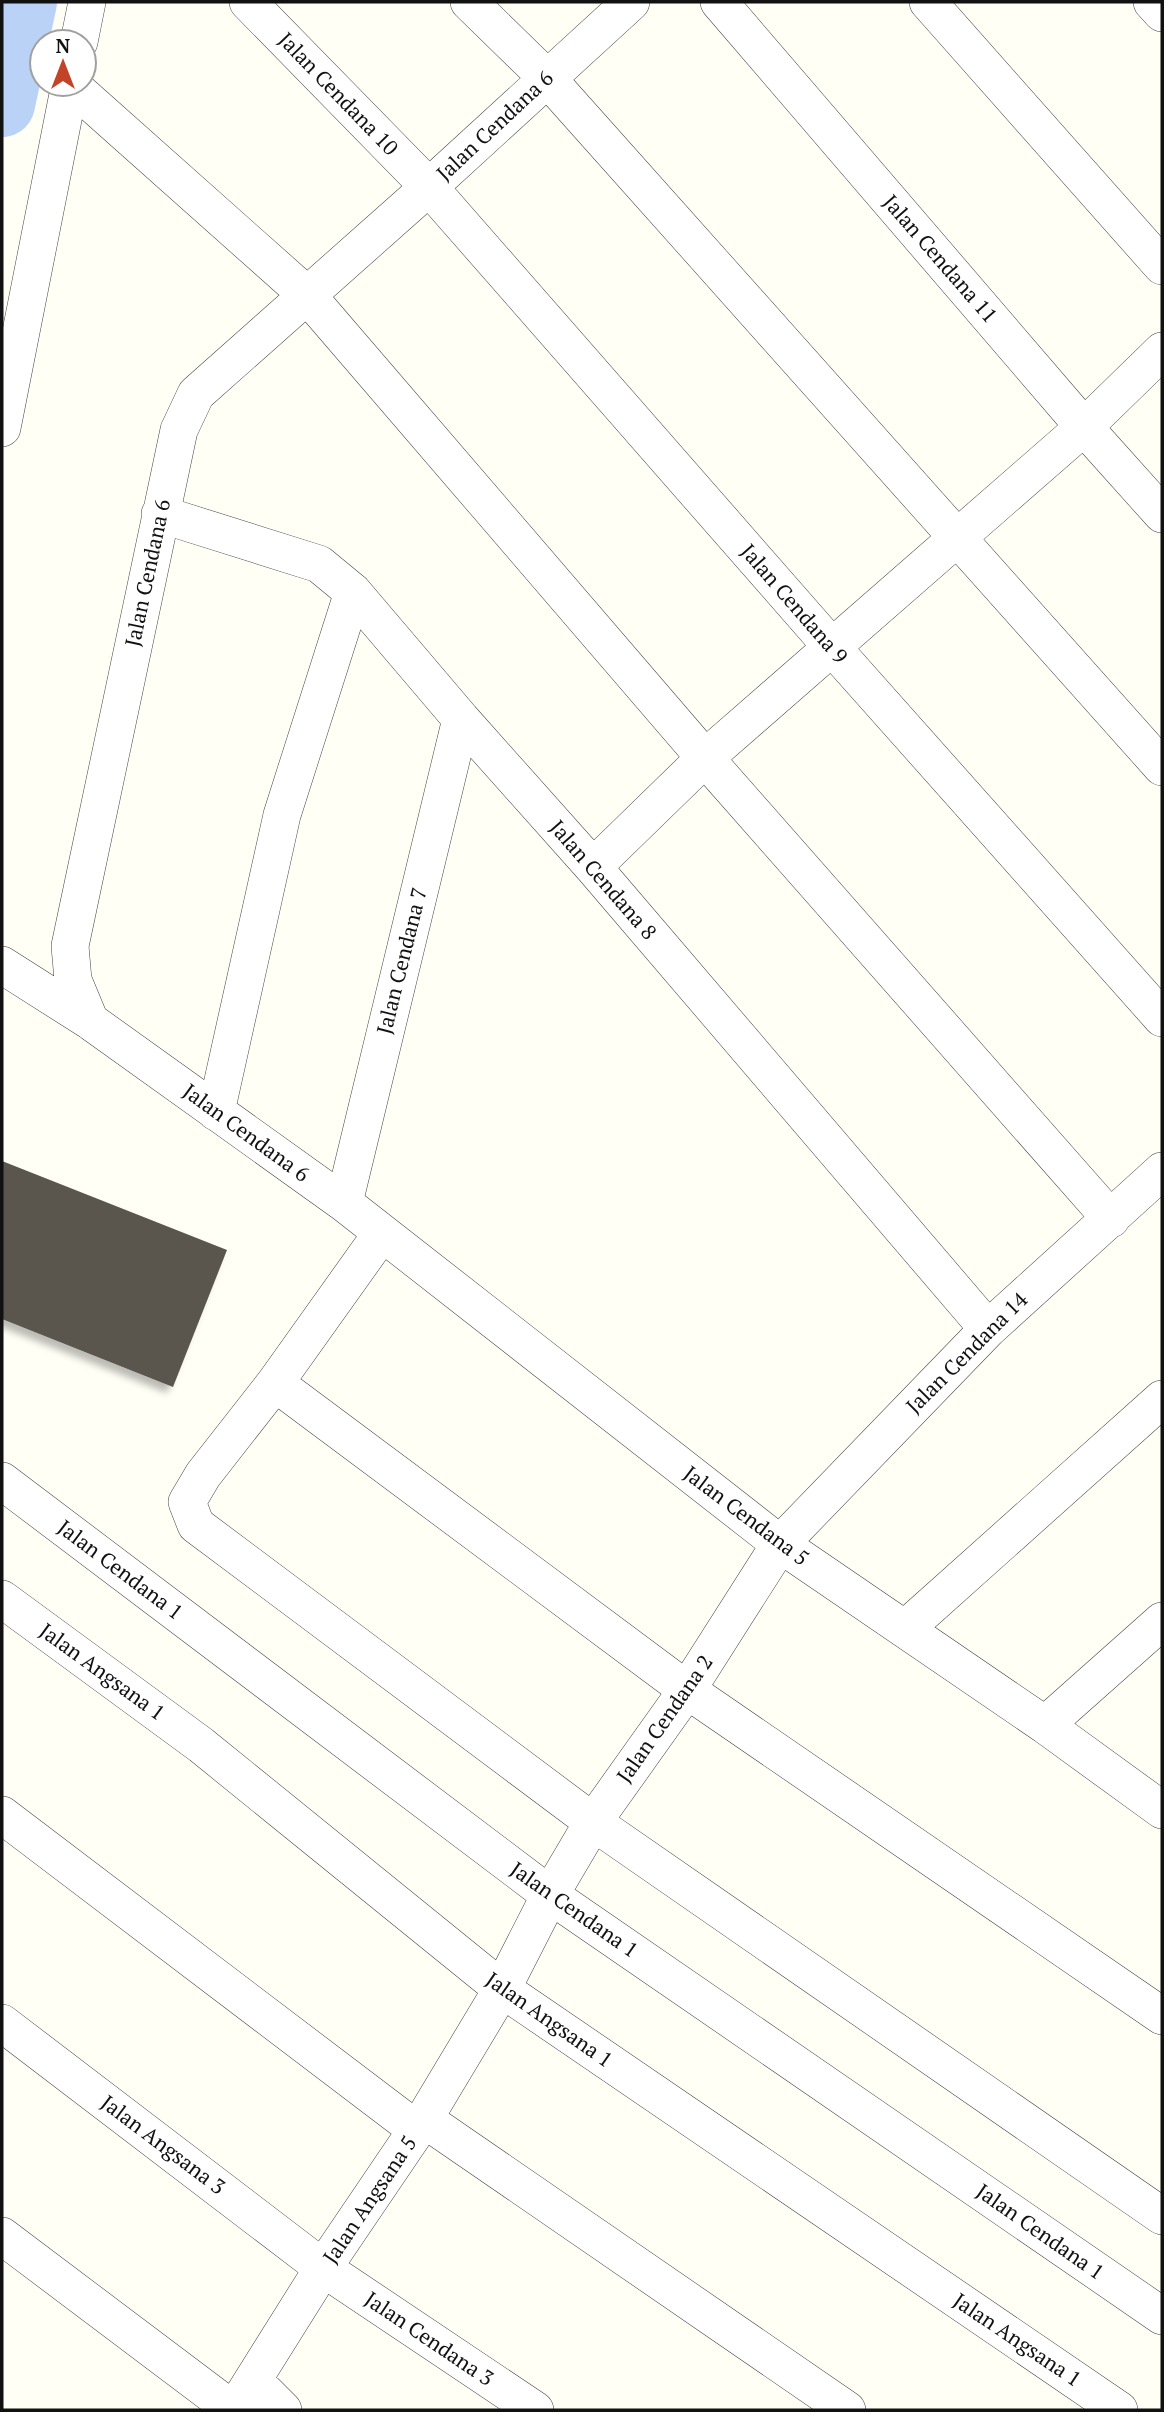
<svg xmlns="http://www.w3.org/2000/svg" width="1164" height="2412" viewBox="0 0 1164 2412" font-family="'PT Serif',serif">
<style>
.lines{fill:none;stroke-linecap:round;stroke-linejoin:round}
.river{stroke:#bad2f6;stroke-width:66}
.building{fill:#5a554d;filter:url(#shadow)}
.minor-casing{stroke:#444;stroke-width:38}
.minor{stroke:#fff;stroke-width:37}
.labels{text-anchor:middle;stroke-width:7;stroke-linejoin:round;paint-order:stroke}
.street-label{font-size:21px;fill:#111;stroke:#fff}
</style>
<defs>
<filter id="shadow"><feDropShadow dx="-6" dy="6" stdDeviation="3.5" flood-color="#0004"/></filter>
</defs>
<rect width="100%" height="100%" fill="#fffff5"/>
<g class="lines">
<path class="river" d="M2,104l22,-102"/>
</g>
<path class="building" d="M2,1161l225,89 -54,137 -171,-68z"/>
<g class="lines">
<g class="minor-casing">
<path id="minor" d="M248,2l181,185 402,459 331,372
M469,2l78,76 615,689
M719,2l365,425 78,87
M928,2l234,264
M1152,2l10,11
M79,42l8,-40
M70,84l237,211 398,463 406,461
M2,428l68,-344
M160,514l159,50 34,28 108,127 132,148 395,462
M593,867l112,-109 379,-331 78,-76
M2,965l88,56 254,182 436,341 265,181 117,85
M90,1021l-17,-41 -3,-34 109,-516 17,-36 233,-207 202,-185
M216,1112l66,-297 71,-223
M344,1203l117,-484
M382,1233l-107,150 -72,92 -16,27 9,23 397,297 569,394
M275,1383l412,307 475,326
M2,1481l548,414 612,421
M2,1599l199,146 301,244 617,421
M905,1629l257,-230
M1045,1725l117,-104
M2,1815l415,315
M2,2023l321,245 212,142
M424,2119l423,291
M2,2236l231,174
M254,2381l29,29
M234,2410l89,-142 101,-149 78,-130 48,-94 43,-73 94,-132 93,-146 208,-215 174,-158"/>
</g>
<use href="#minor" class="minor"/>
</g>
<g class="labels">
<g class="street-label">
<text transform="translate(338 94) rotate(46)" y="7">Jalan Cendana 10</text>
<text transform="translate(495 126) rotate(-43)" y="7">Jalan Cendana 6</text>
<text transform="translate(940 259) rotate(49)" y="7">Jalan Cendana 11</text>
<text transform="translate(148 573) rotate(-78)" y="7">Jalan Cendana 6</text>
<text transform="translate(794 604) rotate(49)" y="7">Jalan Cendana 9</text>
<text transform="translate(603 880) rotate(49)" y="7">Jalan Cendana 8</text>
<text transform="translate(402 961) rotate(-76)" y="7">Jalan Cendana 7</text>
<text transform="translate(246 1133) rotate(36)" y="7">Jalan Cendana 6</text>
<text transform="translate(967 1353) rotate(-45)" y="7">Jalan Cendana 14</text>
<text transform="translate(746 1516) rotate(37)" y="7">Jalan Cendana 5</text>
<text transform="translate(120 1570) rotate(37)" y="7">Jalan Cendana 1</text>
<text transform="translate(102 1672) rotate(36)" y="7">Jalan Angsana 1</text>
<text transform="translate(665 1719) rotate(-55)" y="7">Jalan Cendana 2</text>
<text transform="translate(574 1910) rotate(35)" y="7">Jalan Cendana 1</text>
<text transform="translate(549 2020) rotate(35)" y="7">Jalan Angsana 1</text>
<text transform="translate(163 2145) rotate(37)" y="7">Jalan Angsana 3</text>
<text transform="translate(370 2200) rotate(-56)" y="7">Jalan Angsana 5</text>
<text transform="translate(1040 2232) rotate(35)" y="7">Jalan Cendana 1</text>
<text transform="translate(429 2339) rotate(34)" y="7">Jalan Cendana 3</text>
<text transform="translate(1017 2340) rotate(34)" y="7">Jalan Angsana 1</text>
</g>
</g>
<rect width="1164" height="2412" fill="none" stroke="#111111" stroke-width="7"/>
<g transform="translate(63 63)"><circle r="33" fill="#ffffff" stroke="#a0a0a0" stroke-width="2"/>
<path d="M0-5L12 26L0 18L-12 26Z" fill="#c24328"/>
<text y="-10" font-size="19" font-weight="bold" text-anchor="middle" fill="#111111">N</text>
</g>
</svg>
